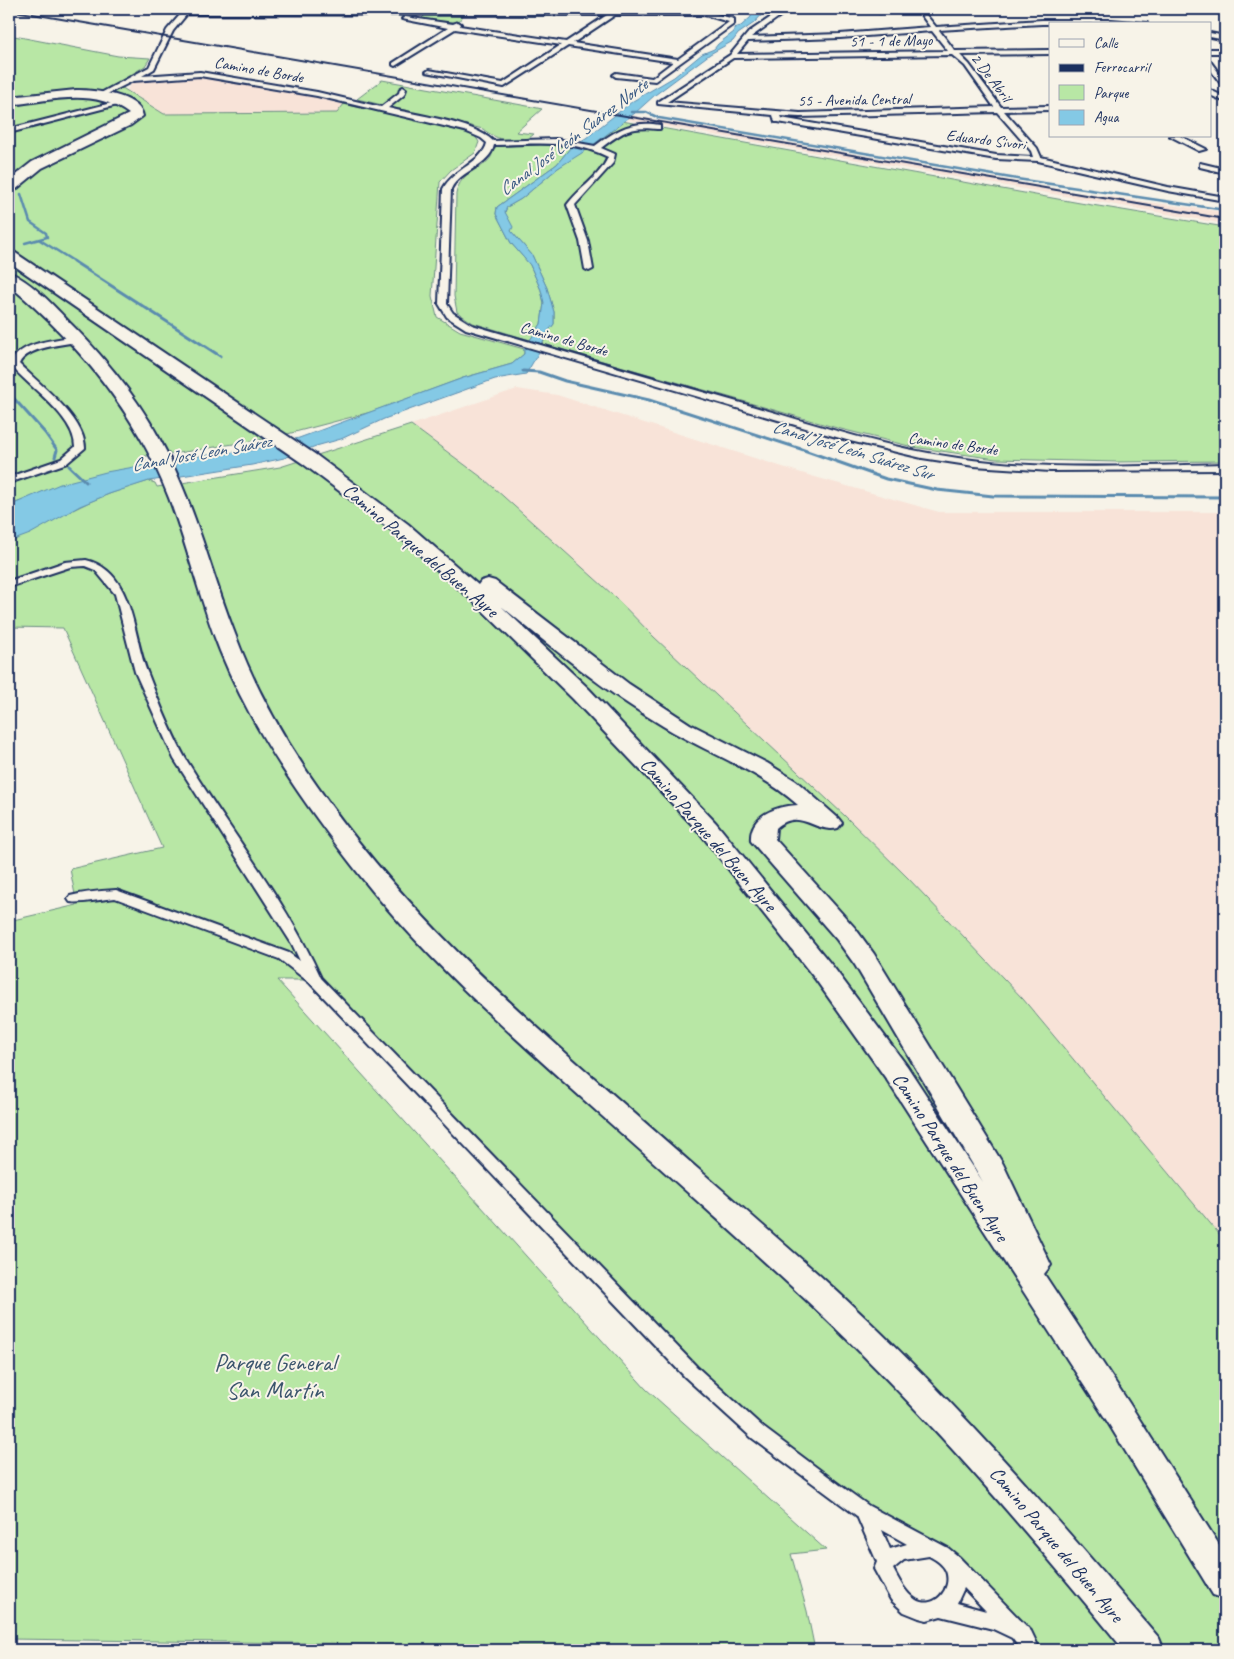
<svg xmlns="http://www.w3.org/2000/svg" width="1234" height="1659" viewBox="0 0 1234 1659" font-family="Caveat,sans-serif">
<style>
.built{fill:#f8e3d8}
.green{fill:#b8e7a5;stroke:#6a8b82}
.water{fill:#84c9e5;stroke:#5a8baf}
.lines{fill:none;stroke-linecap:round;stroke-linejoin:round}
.stream-far1{stroke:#5a8baf;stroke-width:2.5}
.stream{stroke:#5a8baf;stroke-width:3}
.minor-casing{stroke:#1b2f5e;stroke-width:4}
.motorway-casing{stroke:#1b2f5e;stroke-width:4}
.minor{fill:#f7f3e8;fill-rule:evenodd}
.motorway{fill:#f7f3e8;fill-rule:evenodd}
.rail{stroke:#1b2f5e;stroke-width:2}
.labels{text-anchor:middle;stroke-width:4;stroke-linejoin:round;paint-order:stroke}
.far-street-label{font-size:16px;fill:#1b2f5e;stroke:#f7f3e8}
.far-water-label{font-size:18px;font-style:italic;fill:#355680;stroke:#f7f3e8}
.street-label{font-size:20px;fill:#1b2f5e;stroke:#f7f3e8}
.near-park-label{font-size:24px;fill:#3a546c;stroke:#f7f3e8}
</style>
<rect width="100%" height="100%" fill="#f7f3e8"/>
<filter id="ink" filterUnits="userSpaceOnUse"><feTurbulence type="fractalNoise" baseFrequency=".02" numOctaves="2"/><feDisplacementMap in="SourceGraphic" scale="10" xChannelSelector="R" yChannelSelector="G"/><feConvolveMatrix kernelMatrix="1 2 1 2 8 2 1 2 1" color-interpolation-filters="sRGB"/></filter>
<g filter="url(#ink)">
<path class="built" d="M37,9h142l-2,4 -118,-1z
M982,9h243v2h-241z
M196,77l107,18 41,9 -7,9 -173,1 -37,-24 3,-5 5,-3z
M634,116l452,78 139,18v12l-597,-104z
M517,389l40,6 251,80 131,37h286v729l-202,-242 -115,-121 -63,-62 -191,-179 -41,-42 -129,-116 -73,-54z"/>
<path class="green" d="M426,14l37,2 -5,6 -38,-2z
M9,35l109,21 32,2 -5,8 -29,18 48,30 173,-1 7,-9 88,19 43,13 4,6 -4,11 -24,17 -11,12 -8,114 5,21 23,14 64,18v5l-12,10 -49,14 -92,34 -95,25 -116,19h-16l3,8 -132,39 -6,3z
M382,80l151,27 9,2 -26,23 18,2c-14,14 -38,6 -51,-5l-126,-30z
M622,121l458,82 145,24v234l-109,1 -120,-3 -83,-12 -76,-19 -294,-84 3,-10 8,-10v-12l-7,-24 -15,-33 -21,-24 -6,-19 2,-5 14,-8 37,-31z
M544,143l27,4 -14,17 -60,43 -1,7 15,29 19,22 11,25 3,13 -3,21 -11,16 -57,-17 -16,-11 -3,-16 2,-102c5,-25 25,-22 35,-37 2,-4 3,-8 5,-12l14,1z
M411,425l73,54 129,116 41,42 191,179 63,62 115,121 202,242v409h-194l-7,-13 -96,-89 -170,-115 -443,-453h-38l369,409 180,161 -35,4 16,57 8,39 -806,-11v-718l68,-16 -7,-36 92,-21 -99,-220 -54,-1v-85c24,-10 46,-24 70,-35 22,-11 46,-19 70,-26l6,2 2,4 123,-20z"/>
<path class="water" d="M757,9h10l-13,14 -16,11 -5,7 -23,13 -55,41 -20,18 -50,38 -27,17 -37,31 -14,8 -2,5 8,15 -2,4 21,24 15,33 7,24v12l-8,10 -7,18 -13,22 -31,5 -111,40 -43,20 -25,7 -32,12 -32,7 -103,16 -40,13 -29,12 -50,28 -21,8v-36l51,-22 46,-12 85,-15 62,-7 46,-12 164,-60 49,-14 12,-10v-5l17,-25 3,-21 -3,-13 -11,-25 -19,-22 -15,-29 1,-7 60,-43 14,-17 15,-9 47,-37 41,-24 28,-23 12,-5 4,-5 16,-12v-4l7,-2 10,-9v-3z"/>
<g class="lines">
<path class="stream-far1" d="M631,112h15l13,6 358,61 208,31
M21,194l9,28 16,11 1,4 -22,6
M40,240l35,22"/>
<path class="stream" d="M73,261l147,95
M523,371l16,1 26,9 84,19 152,49 85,30 51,11 56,6 232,1
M9,393l36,40 12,17 -2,7
M69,466l17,16"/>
<g class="minor-casing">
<path id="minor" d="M185,9l520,2 29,8v5l-79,57 -39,-4 -3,-2 3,-2 36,5 21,-16 -105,-16 -64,41 -78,-15 3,-2 74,13 58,-38 -106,-16 -60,37 -2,-1v-2l55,-35 -46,-9 3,-2 48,7 5,-2 3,2 -1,2 106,16 41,-27 -420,-1 -14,17 -19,38 -12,7 58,-4 117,20 64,15 18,-14 1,-4 3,-2 3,2 -2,6 -16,13c27,7 86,14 105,33l63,-2 39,7c21,-16 37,-26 65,-21v4h-3c-27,-3 -35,3 -56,19l14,6 -2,9 -38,42 13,36 5,28 -4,2 -4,-2 -5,-28 -13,-36c12,-17 33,-28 41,-48 -35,-18 -75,-13 -114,-12 -4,21 -34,25 -43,44l-4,115 6,9 19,12c92,27 184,54 276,80 69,20 138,43 210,53 88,13 178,8 267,6v6l-175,1 -76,-5 -52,-8 -72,-17 -384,-112 -19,-12 -8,-13 4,-115c10,-20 40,-27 44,-46l-6,-5 -16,-7 -148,-35 -117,-20 -67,5 -30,15h-4v-2l50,-27 18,-37zM615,15h90l24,7 -51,37 -105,-16z
M783,9h7l-39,28 89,-3 90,-7 -11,-15 3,-2 14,17 106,-7h69l36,3 -105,1 -103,6 16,21 95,-1v4l-90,1 9,9 32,43 49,-1v4l-46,1 33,37 4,9 127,30 57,10v4l-57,-10 -130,-30 -42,-2 -218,-37h-3l-2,-7 -115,-11v-2l72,-47 19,-23zM932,31l16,20 -211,3 11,-13 92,-3zM952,55l13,11 29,41 -194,6 -133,-11 66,-44zM997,112l34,39 2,6 -37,-2 -215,-37 -1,-2 20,1z
M875,9h6l2,2 -3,2z
M1210,33l15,3v4l-15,-3z
M1210,49h15v4h-15z
M1210,61l15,20v4l-4,-1 -11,-15z
M1210,90l15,7v5l-15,-7z
M123,100l2,1v2l-116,30v-4z
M1170,136h10l26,13 -7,2z
M1200,163l25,6v4l-25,-6z
M78,336l4,3 -1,2c-17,4 -54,5 -62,23 20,20 66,54 66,84l-18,15 -58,20v-6l52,-18 14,-12c0,-31 -47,-60 -65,-83 10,-23 46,-24 68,-28z
M86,560c49,12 46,76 62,114 10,26 25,63 39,87 44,72 99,139 134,217l376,389 67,61 80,60 25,18 79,42 11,9 72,74 9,19h-19l-9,-12 -19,-9 -52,-13 -14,4 -8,-2 -15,-6 -13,-12 -17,-31 3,-7 -20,-46 -105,-78 -67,-61 -375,-394 -31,-24 -164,-61c-10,1 -38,6 -45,4l-2,-3 2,-3c16,-4 30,-5 46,-6l173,63 11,8 -8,-17 -118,-185 -39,-87 -20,-78 -20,-24 -10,-4 -15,1 -61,20v-6l56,-19zM882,1530l25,14 -17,5zM929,1556c6,3 14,8 17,15 7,18 -12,39 -30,29 -11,-7 -17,-20 -23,-31l11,-9zM964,1588l22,23 -29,-8z"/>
</g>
<g class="motorway-casing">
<path id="motorway" d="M76,90c17,0 63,4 67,26l-12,9 -89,43 -28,23 -5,1v-12l23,-18 97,-48c-35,-27 -79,-13 -120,-9v-8z
M9,250l5,2 302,203 92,69 70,61 3,-4 7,-2 7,2 134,103 61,40 77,39 29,18 42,37 4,5 -4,5c-23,6 -38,-21 -62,0l-1,11 80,89 19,26 129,210 48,101 -7,9 85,129 96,151v45l-12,-4 -106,-174 -220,-341 -71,-100 -116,-147 -127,-134 -100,-98 -79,-69 -92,-69 -293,-201zM501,606c52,42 104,86 162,120 44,27 96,44 135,79 -22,1 -49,10 -47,36l86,99 18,25 128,217 -76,-116 -73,-98 -118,-145 -127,-134z
M9,272c23,10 45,34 62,52 39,39 73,82 97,131 29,58 44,120 67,179 20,54 49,105 82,152 77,111 167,195 268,284 77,68 155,135 232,203 125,112 234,238 342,365l5,12h-40c-104,-127 -211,-252 -333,-364 -75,-69 -151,-136 -227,-204 -71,-64 -142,-128 -202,-204 -55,-70 -108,-144 -142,-227 -20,-50 -32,-103 -51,-153 -33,-86 -91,-155 -160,-213z"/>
</g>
<use href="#minor" class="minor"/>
<use href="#motorway" class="motorway"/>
<path class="rail" d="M9,10l1216,209"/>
</g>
</g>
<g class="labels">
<g class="far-street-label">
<text transform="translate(891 40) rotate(-1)" y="6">51 - 1 de Mayo</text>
<text transform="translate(259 69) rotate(10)" y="6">Camino de Borde</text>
<text transform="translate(992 77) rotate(53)" y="6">2 De Abril</text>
<text transform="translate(854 99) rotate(-1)" y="6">55 - Avenida Central</text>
<text transform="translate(986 139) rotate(7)" y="6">Eduardo Sivori</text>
<text transform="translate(564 338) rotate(16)" y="6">Camino de Borde</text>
<text transform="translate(953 443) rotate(8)" y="6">Camino de Borde</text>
</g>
<g class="far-water-label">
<text transform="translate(573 137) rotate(-37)" y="6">Canal José León Suárez Norte</text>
<text transform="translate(853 450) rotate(17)" y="6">Canal José León Suárez Sur</text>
<text transform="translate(201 453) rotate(-10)" y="6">Canal José León Suárez</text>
</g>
<g class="street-label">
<text transform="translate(421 550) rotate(40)" y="7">Camino Parque del Buen Ayre</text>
<text transform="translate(709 834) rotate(49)" y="7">Camino Parque del Buen Ayre</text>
<text transform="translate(951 1157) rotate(57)" y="7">Camino Parque del Buen Ayre</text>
<text transform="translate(1057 1544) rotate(50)" y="7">Camino Parque del Buen Ayre</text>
</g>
<g class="near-park-label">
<text x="275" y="1370">Parque General<tspan x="275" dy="28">San Martín</tspan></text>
</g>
</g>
<rect width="1234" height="1659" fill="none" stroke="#f7f3e8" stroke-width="30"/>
<rect x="15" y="15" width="1204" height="1629" fill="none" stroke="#1b2f5e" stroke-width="2" filter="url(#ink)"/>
<rect x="1049" y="22" width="162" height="115" fill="#f7f3e8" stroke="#9fa5b1"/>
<rect x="1059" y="39" width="25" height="8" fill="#f7f3e8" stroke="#9fa5b1"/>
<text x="1094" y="48" font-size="15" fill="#1b2f5e">Calle</text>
<rect x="1059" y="64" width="25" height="8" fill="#1b2f5e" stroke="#9fa5b1"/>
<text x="1094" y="72" font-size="15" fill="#1b2f5e">Ferrocarril</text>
<rect x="1059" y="85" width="25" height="15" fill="#b8e7a5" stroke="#9fa5b1"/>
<text x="1094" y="98" font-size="15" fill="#1b2f5e">Parque</text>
<rect x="1059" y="110" width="25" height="15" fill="#84c9e5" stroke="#9fa5b1"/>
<text x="1094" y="122" font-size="15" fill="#1b2f5e">Agua</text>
</svg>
